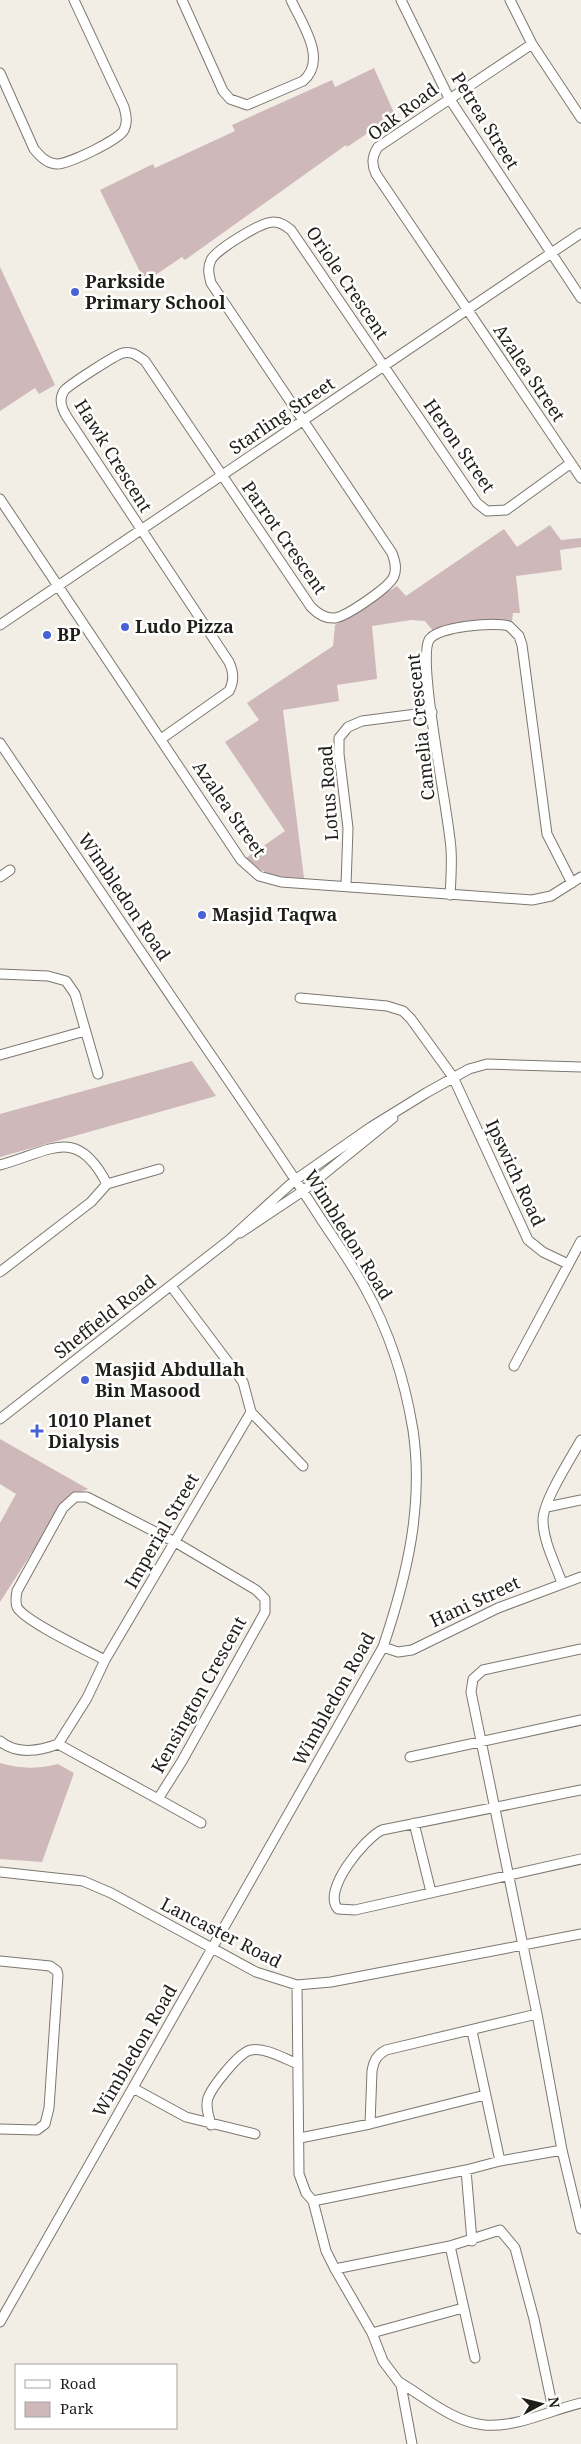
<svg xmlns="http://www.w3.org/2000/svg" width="581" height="2444" viewBox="0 0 581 2444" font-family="'Noto Serif',serif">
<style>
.green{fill:#ceb8b9}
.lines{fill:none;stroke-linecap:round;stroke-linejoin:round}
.minor-casing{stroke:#7c776f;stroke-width:11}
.minor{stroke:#fff;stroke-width:9}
.poi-dot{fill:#4862d6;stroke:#fff;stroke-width:2}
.labels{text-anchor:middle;stroke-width:5;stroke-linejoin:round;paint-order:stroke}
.street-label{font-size:18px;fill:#1f1e1a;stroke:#fff}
.poi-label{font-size:18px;font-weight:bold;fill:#1f1e1a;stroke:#fff;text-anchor:start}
</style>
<rect width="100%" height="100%" fill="#f3eee5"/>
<path class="green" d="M374,68l21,47 -48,32 -1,-2 -161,115 -3,-3 -37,25 -45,-92 53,-26 2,4 80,-37 -3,-6 100,-45 3,7z
M0,267l55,118 -16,9 -4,-6 -35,23z
M550,525l11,15 20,-2v9l-21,3 2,20 -46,6 4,37h-7l-1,8 -25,1 -54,9 -8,-10 -14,-1 -39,6 5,53 -40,6 2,16 -56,9 21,168c-24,0 -41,-2 -58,-20l39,-27 -60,-89 34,-22 -12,-17 86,-57 2,-21 62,-39 9,10 98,-67 13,18z
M192,1061l24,35 -216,61v-43z
M0,1439l88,50 -21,9 -67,104v-79l16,-29 -16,-10z
M0,1763c20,6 38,6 58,1l16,9 -32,89 -42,-3z"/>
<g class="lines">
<g class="minor-casing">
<path id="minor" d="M182,0l41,91 7,8 17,6 56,-24c25,-21 -1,-57 -12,-81
M401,0l48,98 132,200
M510,0l22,44 49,74
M532,44l-154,103c-6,9 -7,17 -2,27l205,304
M0,73l34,76c6,7 12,14 22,15 11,1 63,-24 68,-34 4,-8 2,-15 0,-23l-50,-107
M0,499l241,361 18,16 22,6 251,18 19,-4 30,-19
M0,625l581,-392
M161,739l68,-48c5,-10 5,-18 0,-29l-162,-245c-5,-8 -9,-17 -3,-26 3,-5 53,-37 59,-38 10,-2 15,3 22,8l166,246c7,7 14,12 24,11 12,-2 55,-31 59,-42 3,-8 1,-15 -2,-23l-181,-270c-2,-8 -4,-15 0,-23 5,-10 51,-39 63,-38 7,0 12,4 17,8l186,273 10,8 19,-1 65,-47
M0,743c75,111 150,223 226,334 32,47 64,94 95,142 15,23 31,45 44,69 24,43 40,93 48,142 11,75 -6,146 -30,217l-383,675
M0,877l10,-7
M346,886l2,-58 -9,-74v-16l9,-11 14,-6 70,-9
M450,895c1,-15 2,-31 1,-46 -2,-35 -34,-187 -22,-209 9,-14 65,-18 80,-14l10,10 3,9 25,189 25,49
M0,974l48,2 18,5 9,13 23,80
M300,998l87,8 16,5 8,8 42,58 75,163 15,12 25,12
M0,1055l85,-24
M0,1165c51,-14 77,-40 107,19l-16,18 -91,70
M107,1184l52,-15
M240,1233l63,-42 90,-73
M514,1366l67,-125
M251,1412l52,54
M0,1419l229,-179 66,-60 76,-53 55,-34 43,-24 18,-5 94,3
M547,1507l34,-7
M562,1583c-7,-20 -19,-42 -19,-63 0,-19 28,-62 38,-80
M383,1647l15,5 14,-2 86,-42 83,-31
M581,1649l-98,21 -10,9 -2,13 66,322 25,136 19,79
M0,1741c16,14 40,10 58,3l29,-46 18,-38 146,-248 -8,-30 -72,-96
M58,1744l100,55 24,-38 83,-149v-13l-9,-9 -81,-48 -88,-45h-12l-12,11 -46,83c-1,6 -2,11 0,16 7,14 71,44 88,53
M410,1757l171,-37
M581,1790l-199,40c-17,8 -61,61 -44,79l17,1 226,-51
M158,1799l43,24
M414,1823l17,69
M0,1872l83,9 28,12 145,79 41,13 34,-3 250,-48
M0,1961l50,5 7,5 1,4 -9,133 -4,16 -8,6 -37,-1
M297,1985l2,189 7,19 7,8 13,50 9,18 37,64 11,28 18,24 11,59
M472,2031l28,130
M133,2088l53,29 69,17
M370,2124l2,-53c2,-11 5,-16 14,-21l151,-36
M211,2125c-2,-9 -6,-18 -3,-27 4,-11 31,-46 43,-48 14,-3 34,9 47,14
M300,2138l70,-14 115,-29
M466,2170l6,71
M313,2201l153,-31 34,-9 62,-11
M450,2246l25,112
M335,2269l115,-23 50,-16 15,18 19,71 19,90
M372,2333l91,-25
M399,2382c26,15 54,40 85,43 33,3 66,-15 97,-22"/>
</g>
<use href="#minor" class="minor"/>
</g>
<g class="poi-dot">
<circle cx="75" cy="292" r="5"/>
<circle cx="125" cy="627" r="5"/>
<circle cx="47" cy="635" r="5"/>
<circle cx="202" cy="915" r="5"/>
<circle cx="85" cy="1380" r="5"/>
<path d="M34.5 1423.5h5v5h5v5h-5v5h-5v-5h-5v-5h5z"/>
</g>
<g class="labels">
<g class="street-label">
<text transform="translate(403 112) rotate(-37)" y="6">Oak Road</text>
<text transform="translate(485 121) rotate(58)" y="6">Petrea Street</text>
<text transform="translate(347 283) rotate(56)" y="6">Oriole Crescent</text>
<text transform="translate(529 373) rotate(56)" y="6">Azalea Street</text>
<text transform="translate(282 416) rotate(-34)" y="6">Starling Street</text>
<text transform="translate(459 446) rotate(55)" y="6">Heron Street</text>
<text transform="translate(113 456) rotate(58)" y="6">Hawk Crescent</text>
<text transform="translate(284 538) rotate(55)" y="6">Parrot Crescent</text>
<text transform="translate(421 727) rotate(-96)" y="6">Camelia Crescent</text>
<text transform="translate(329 793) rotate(-94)" y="6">Lotus Road</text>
<text transform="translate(229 809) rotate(55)" y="6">Azalea Street</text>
<text transform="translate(124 897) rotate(56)" y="6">Wimbledon Road</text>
<text transform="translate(515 1173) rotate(65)" y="6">Ipswich Road</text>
<text transform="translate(348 1235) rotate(58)" y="6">Wimbledon Road</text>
<text transform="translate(105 1317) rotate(-38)" y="6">Sheffield Road</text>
<text transform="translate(162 1531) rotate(-60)" y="6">Imperial Street</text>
<text transform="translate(475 1602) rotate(-25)" y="6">Hani Street</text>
<text transform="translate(199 1695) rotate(-61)" y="6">Kensington Crescent</text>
<text transform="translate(334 1699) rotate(-61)" y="6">Wimbledon Road</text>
<text transform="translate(221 1933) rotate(27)" y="6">Lancaster Road</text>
<text transform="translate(135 2051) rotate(-60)" y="6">Wimbledon Road</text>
</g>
<g class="poi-label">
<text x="85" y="288">Parkside<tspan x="85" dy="21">Primary School</tspan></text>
<text x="135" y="633">Ludo Pizza</text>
<text x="57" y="641">BP</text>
<text x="212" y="921">Masjid Taqwa</text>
<text x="95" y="1376">Masjid Abdullah<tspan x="95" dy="21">Bin Masood</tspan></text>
<text x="48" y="1427">1010 Planet<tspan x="48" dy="21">Dialysis</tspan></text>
</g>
</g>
<rect x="15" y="2364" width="162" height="65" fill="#ffffff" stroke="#a5a5a3"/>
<rect x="25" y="2380" width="25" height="8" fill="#ffffff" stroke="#a5a5a3"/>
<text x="60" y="2389" font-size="15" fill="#1f1e1a">Road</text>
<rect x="25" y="2402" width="25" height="15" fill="#ceb8b9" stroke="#a5a5a3"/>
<text x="60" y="2414" font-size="15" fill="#1f1e1a">Park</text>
<g transform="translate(541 2404) rotate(83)" stroke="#ffffff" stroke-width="4" paint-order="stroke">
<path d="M0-4L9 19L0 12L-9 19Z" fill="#1f1e1a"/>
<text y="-8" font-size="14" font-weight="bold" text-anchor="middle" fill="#1f1e1a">N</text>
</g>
</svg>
